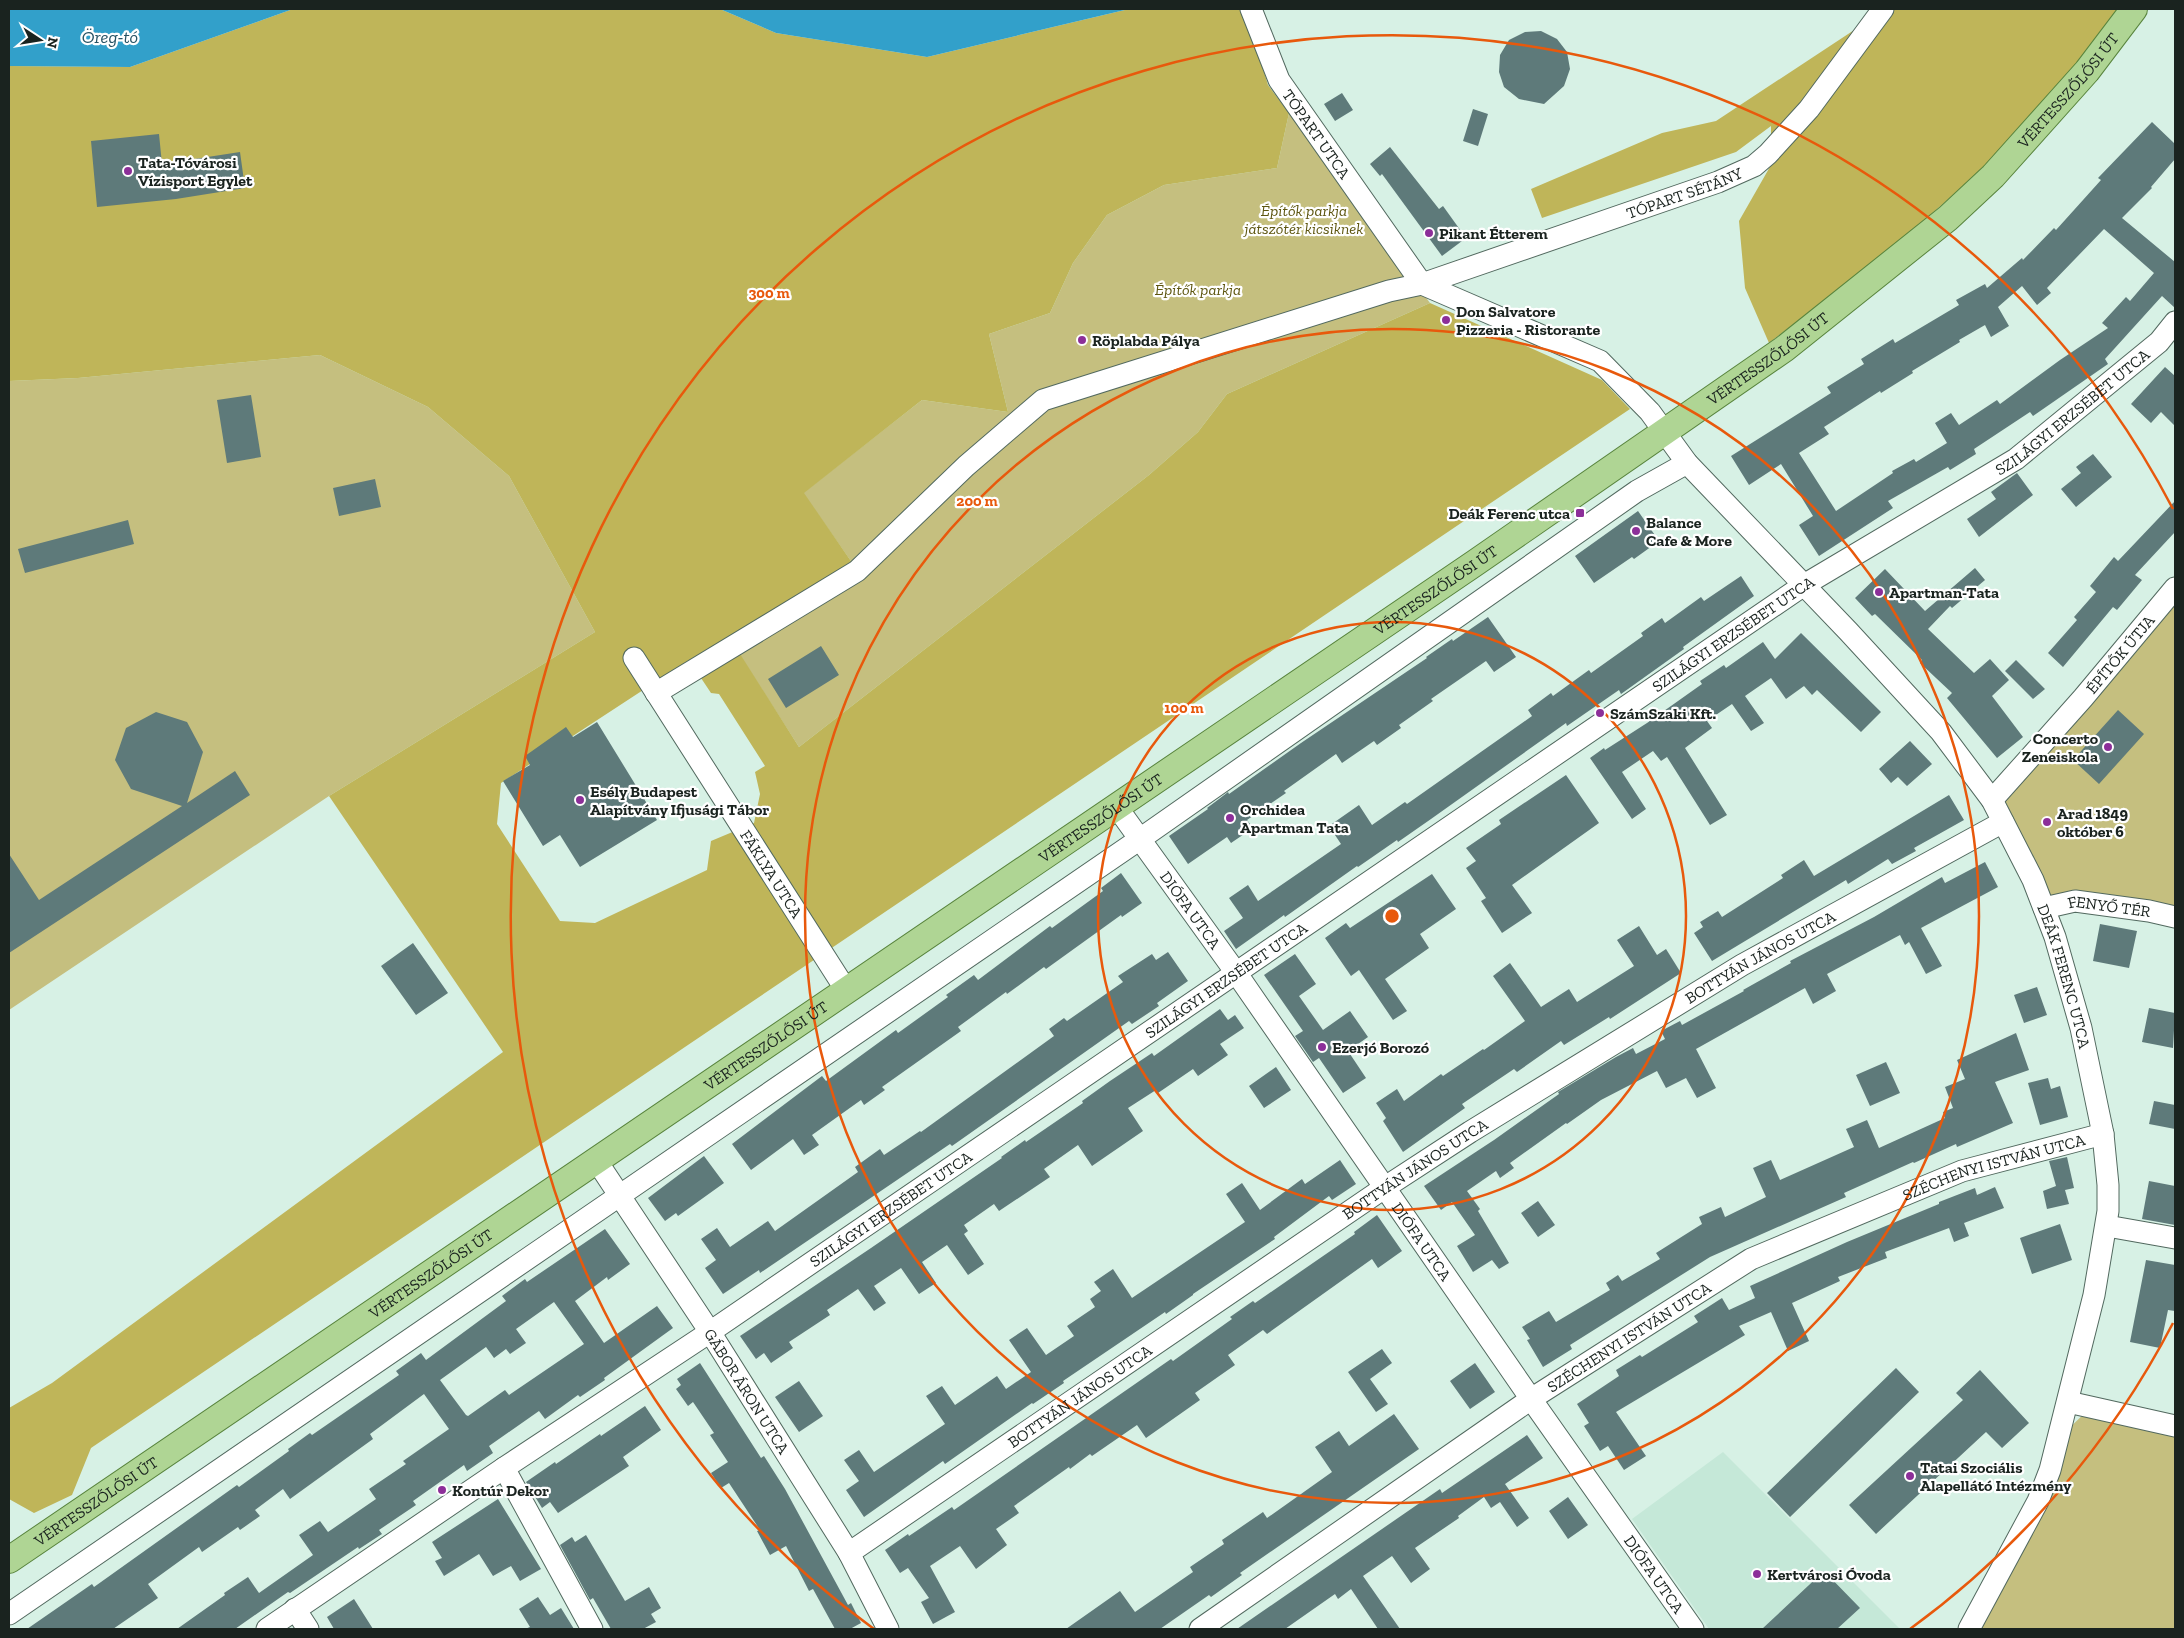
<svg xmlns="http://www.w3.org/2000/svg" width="2184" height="1638" viewBox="0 0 2184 1638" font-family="'Zilla Slab',serif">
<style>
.built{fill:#c5e8d8}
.green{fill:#c5bf7f}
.forest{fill:#bfb559;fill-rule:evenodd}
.water{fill:#32a0ca}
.building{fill:#5e7a7a;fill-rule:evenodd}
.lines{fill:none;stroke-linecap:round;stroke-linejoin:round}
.minor-casing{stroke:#52695f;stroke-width:23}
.major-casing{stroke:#58843d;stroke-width:28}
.minor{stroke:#fff;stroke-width:21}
.major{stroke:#afd594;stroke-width:26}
.ring{fill:none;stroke:#e8590c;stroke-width:2.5}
.poi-dot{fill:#8c2f99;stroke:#fff;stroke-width:2}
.labels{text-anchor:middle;stroke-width:4.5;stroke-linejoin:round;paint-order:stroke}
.street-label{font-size:16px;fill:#1a231f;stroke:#fff}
.poi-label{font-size:16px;font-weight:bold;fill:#1a231f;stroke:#fff;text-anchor:start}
.park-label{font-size:16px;font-style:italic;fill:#5e5610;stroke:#fff}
.water-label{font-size:18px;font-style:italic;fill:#265264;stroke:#fff}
.centre{fill:#e8590c;stroke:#fff;stroke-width:2.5}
.ring-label{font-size:15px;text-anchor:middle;font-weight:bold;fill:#e8590c;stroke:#fff;stroke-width:4.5;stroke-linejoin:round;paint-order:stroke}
</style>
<rect width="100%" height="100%" fill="#d7f1e5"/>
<path class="built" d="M1723,1452l177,177h-191l-77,-110z"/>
<path class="green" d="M1289,113l141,190 -203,91 -29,38 -49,43 -350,272 -65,-101 119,-82 -50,-71 119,-93 86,12 -19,-78 61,-21 23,-50 34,-48 57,-30 113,-17z
M320,355l108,52 81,69 86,156 -266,164 -320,214v-629l69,-3z
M2175,597v320l-131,-9 -52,-108z
M2091,1407l84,19v203h-206l89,-190z"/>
<path class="forest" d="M293,9h427l56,24 151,24 202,-48h116l23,76 21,28 -12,55 -113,17 -57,30 -34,48 -23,50 -61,21 19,78 -86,-12 -118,93 49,71 -118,82 64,101 350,-272 49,-43 29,-38 203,-91 172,77 28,29 -1539,1039 -19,47 -38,18 -25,-14v-91l43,-25 451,-331 -174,-256 266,-164 -86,-156 -81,-69 -108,-52 -242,23 -69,3v-315l121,1zM689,660l22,33 8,1 46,72 -10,6 5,22 -6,29 -43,18 -4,29 -112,53 -35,-2 -63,-97 4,-41z
M1886,9h233c-32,42 -64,85 -101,123 -75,79 -163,145 -249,211l-24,-55 -6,-67 32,-56v-39l-35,26 -194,66 -11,-29 131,-56 54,-12z"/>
<path class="water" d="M9,9h284l-163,58 -121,-1z
M720,9h409l-202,48 -151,-24z"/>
<path class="building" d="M1541,31l16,8 10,13 3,17 -6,17 -20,18 -25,-5 -15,-12 -5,-15 1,-17 9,-15 16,-8z
M1342,93l11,17 -18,11 -11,-17z
M1473,109l15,5 -10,32 -15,-5z
M2152,122l23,22v15l-24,28 1,1 -30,30 53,44v46l-13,-12 -57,63 3,5 -75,52 -3,-4 -56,37 2,5 -26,16 -2,-3 -60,34 5,7 -74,48 -20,-31 14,-9 -32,-52 -32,21 -18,-29 100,-63 -4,-6 37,-23 -3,-5 32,-20 2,4 64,-38 -3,-5 29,-16 2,4 35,-30 1,2 31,-32 2,2 45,-50 -3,-2zM2104,229l50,44 -24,28 -4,-4 -24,26 6,5 -48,32 -60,44 -3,-4 -38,25 -8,-12 -16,10 12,20 -31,19 -2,-3 -22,12 1,2 -57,38 -37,-58 30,-19 -5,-7 56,-36 1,2 32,-20 -1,-2 48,-29 -1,-2 26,-15 6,12 18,-11 -11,-19 24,-21 15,19 14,-12 -4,-5z
M159,134l3,30 78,-12 5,36 -69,11 -79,8 -6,-66z
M1390,147l49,62 4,-3 23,32 -24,18 -60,-82 -2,2 -10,-12z
M2165,367l10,9v50l-14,-14 -10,11 -20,-19z
M251,395l10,62 -34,6 -10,-63z
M2093,454l19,23 -36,30 -15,-18 20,-16 -5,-6z
M2017,473l16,22 -54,42 -12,-18 29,-20 -5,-7z
M375,479l6,28 -42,9 -6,-28z
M2175,501v31l-40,43 7,5 -25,30 -4,-3 -50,60 -15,-14 29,-33 -3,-3 22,-25 -6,-6 24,-29 4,4z
M1638,511l21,30 -25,18 -2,-2 -38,26 -19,-27z
M128,520l6,24 -109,29 -7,-24z
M1975,568l10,12 -33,28 -2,-2 -22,23 46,44 16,-14 19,21 -17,16 31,41 -26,21 -50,-60 5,-5 -32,-30 2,-3 -47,-46 -3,2 -17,-18 30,-29 40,42z
M1741,576l13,20 -71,51 1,2 -63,45 -2,-4 -52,36 -1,-3 -135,96 -33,23 -1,-2 -39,27 -1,-1 -72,51 -1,-2 -48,34 -12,-18 19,-13 -14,-20 19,-13 10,16 83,-57 -12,-18 30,-21 13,20 33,-23 2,2 125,-88 -4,-6 23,-17 2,3 36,-26 2,3 52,-37 -2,-3 21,-15 3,5 36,-26 3,4z
M1488,617l28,40 -22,15 -8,-11 -55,38 2,2 -34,24 2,3 -24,17 -3,-4 -32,22 -6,-9 -52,37 2,2 -39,27 6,8 -22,15 -4,-6 -39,27 -19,-28 39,-27 -1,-1 12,-9 9,-7 1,2 72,-51 126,-85 -1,-1 26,-18 1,2z
M1801,633l80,79 -20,20 -44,-42 -5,5 -8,-9 -18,13 -15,-21 -26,18 19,27 -13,8 -19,-27 -25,17 5,7 -27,20 42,67 -17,10 -43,-68 -6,4 -8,-10 -31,21 24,37 -14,10 -42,-61 14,-10 1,2 42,-27 55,-39 -2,-3 24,-16 2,3 37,-26 12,17z
M821,646l18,29 -53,33 -18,-29z
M2016,660l29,29 -12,10 -28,-28z
M2118,710l26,24 -45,50 -26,-24z
M156,712l31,10 16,30 -16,51 48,-32 15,24 -241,158v-99l30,46 143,-94 -51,-17 -16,-29 11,-32z
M597,722l60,98 -77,47 -20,-32 -17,11 -40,-65 27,-16 -5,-9 41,-29 7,10z
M1910,741l22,23 -25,22 -9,-9 -7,6 -12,-14z
M1566,775l33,48 -87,62 20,28 -30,20 -21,-32 5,-3 -20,-30 10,-7 -10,-13 35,-24 -2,-4z
M1949,795l15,25 -50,28 2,3 -24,13 -4,-5 -40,25 -2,-4 -134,81 -18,-28 9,-6 -3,-5 18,-11 4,6 61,-39 -2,-3 23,-15 10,16z
M1985,862l13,25 -77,41 21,38 -16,8 -17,-32 -4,3 -5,-10 -73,39 9,17 -23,13 -8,-16 -109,61 20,39 -19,10 -11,-20 -20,10 -9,-17 -56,29 -34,24 -1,-1 -56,40 4,5 -14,10 -4,-7 -29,20 13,18 -2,2 31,52 -10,6 -7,-9 -19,12 -16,-26 18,-11 -23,-33 -11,8 -17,-24 70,-46 65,-46 -1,-2 58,-35 17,-9 3,6 29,-15 -4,-8 19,-10 2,4 62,-34 -1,-1 48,-27 -1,-2 84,-44 68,-40 3,6z
M1121,873l21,30 -20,14 -1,-2 -75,54 -2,-2 -37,27 -1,-2 -48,35 3,4 -79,56 3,3 -21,15 -3,-5 -49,35 7,10 -15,10 -11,-16 -42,31 -19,-26 90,-68 4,5 70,-51 2,3 50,-36 -2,-2 28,-20 4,5 72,-54 2,2 51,-37 -2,-3z
M1432,874l24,35 -36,25 9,14 -44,31 22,32 -14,9 -34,-50 -8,6 -26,-38 21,-15 4,5z
M2100,924l37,7 -8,37 -36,-7z
M1639,926l18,29 9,-6 15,24 -71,46 -1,-2 -45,28 -3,-4 -44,31 -3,-3 -52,35 3,4 -62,44 -20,-31 3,-3 -10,-15 21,-14 7,12 37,-27 2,2 40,-27 1,1 41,-29 -32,-45 17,-13 31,44 28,-18 8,13 57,-36 -17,-26z
M413,943l35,50 -32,22 -35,-49z
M1168,952l20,29 -31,22 2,3 -27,18 -3,-3 -177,125 -2,-2 -190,129 -1,-3 -36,24 -18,-26 11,-8 -15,-21 16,-11 13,19 38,-26 7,10 83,-59 -3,-5 25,-18 4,6 36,-24 1,1 133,-96 -5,-7 15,-11 3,3 56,-39 -5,-6 34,-22 4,6z
M1295,954l21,30 -17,12 24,34 27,-19 18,26 -20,14 18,27 -23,15 -24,-35 -6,4 -18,-26 8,-5 -39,-56z
M2037,987l10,28 -23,8 -10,-28z
M2149,1008l26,5 -2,35 -31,-6z
M1220,1009l8,11 7,-5 9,13 -24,16 8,11 -30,21 -5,-7 -35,24 -2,-3 -28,18 15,23 -51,35 -14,-21 -34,24 6,8 -51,34 -5,-7 -30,21 4,6 -4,3 20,30 -16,11 -21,-30 -25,17 14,21 -17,11 -18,-26 -27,18 12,17 -12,8 -16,-22 -31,21 3,5 -41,27 4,6 -22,15 -7,-10 -8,6 -16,-23 131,-88 131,-90 -1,-1 24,-17 1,2 57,-39 -1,-2 28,-20 42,-28 2,3z
M2016,1033l13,37 -34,12 18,41 -56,24 -1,-3 -42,19 -1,-1 -69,31 2,4 -136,60 -140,88 2,4 -29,18 -16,-27 3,-1 -8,-12 27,-16 7,11 54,-32 -4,-7 12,-8 4,6 38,-22 -4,-6 46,-29 -3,-7 22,-10 4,10 41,-20 -13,-29 18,-8 9,20 74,-33 -8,-18 21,-9 12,28 66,-30 -2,-6 10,-4 -8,-21 20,-8 -8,-19z
M1886,1062l14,31 -30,13 -14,-31z
M1276,1067l15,23 -27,18 -15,-22z
M2048,1078l3,11 9,-3 8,31 -28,8 -12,-42z
M2154,1101l21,4v24l-26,-5z
M704,1156l20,27 -46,33 -2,-3 -11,8 -17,-23z
M2067,1157l7,31 -9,2 4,14 -22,5 -4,-18 13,-5 -7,-25z
M1340,1160l16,24 -24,16 -3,-4 -55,41 1,2 -82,55v1l-27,19 -1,-2 -102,69 1,2 -31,21 -1,-1 -87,61 -2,-3 -79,56 -18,-27 13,-9 -15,-21 15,-10 15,22 71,-48 -19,-28 16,-10 13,19 42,-29 9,13 25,-17 -22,-32 18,-12 19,27 28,-19 -7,-10 28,-19 -5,-8 11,-8 -7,-9 19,-13 19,29 113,-76 -19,-28 16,-11 18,27 42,-31 3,5z
M2149,1181l26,5v39l-33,-6z
M1995,1187l9,21 -40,15 5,13 -15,6 -5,-14 -64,24 2,6 -49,19 2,4 -48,22 17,38 -21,10 -17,-39 -32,14 6,9 -129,77 30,44 -22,14 -16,-24 -8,5 -16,-25 5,-3 -12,-19 42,-28 -3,-6 24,-15 2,2 56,-35 -4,-6 28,-18 7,12 26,-12 -5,-12 97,-44 92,-38v-2l36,-14 2,7z
M1538,1201l17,24 -17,12 -17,-24z
M1377,1215l25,36 -24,17 -6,-9 -105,75 -4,-4 -35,25 7,10 -40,28 5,7 -54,38 -9,-13 -45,31 -2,-2 -20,15 -1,-2 -55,39 5,7 -23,16 11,16 -31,24 -16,-23 -30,20 25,46 -22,12 -12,-22 8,-4 -21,-30 -8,5 -15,-23 23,-16 1,2 43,-29 2,3 217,-151 2,2 59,-42 -2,-2 23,-16 2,2 100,-69 -1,-2z
M2060,1224l12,36 -40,14 -12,-36z
M605,1229l25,35 -22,16 -1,-3 -32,24 29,42 53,-37 16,22 -69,50 1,2 -25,17 -2,-2 -33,24 -6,-8 -50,35 4,7 -26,18 -3,-6 -51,36 3,4 -37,25 3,4 -23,15 -1,-2 -68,46 -2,-1 -53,37h-58l48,-34 -1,-2 24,-16 11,16 54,-38 -14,-20 21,-14 8,11 48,-33 -7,-10 37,-25 -3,-3 46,-32 -25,-35 -54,40 3,5 -83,60 -7,-10 -28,21 5,6 -20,14 -2,-3 -36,25 -3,-5 -51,37 10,14 -45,31h-86l65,-45 2,3 143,-102 2,2 50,-36 -1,-2 22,-16 2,2 87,-60 -3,-4 25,-18 5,7 80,-59 -4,-5 23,-17 2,3zM554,1302l30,42 -75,51 -4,-5 -37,26 -2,-1 -26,-35 46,-33 8,11 12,-9 4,5 16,-11 -10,-14z
M2146,1260l29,5v46l-7,-1 -8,38 -30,-6z
M1382,1349l10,14 -22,16 18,25 -12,8 -28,-40z
M700,1363l61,95 3,-2 21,33 63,116 3,-2 10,20 -11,6h-15l-22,-40 -4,2 -23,-45 -16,9 -13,-24 3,-1 -31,-47 -8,5 -10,-15 17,-11 -18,-27 4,-2 -21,-31 -5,4 -12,-17 5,-4 -4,-6z
M1475,1363l20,29 -25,17 -20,-28z
M1896,1368l23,24 -129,125 -23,-24z
M1980,1370l49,53 -27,25 -16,-16 -110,102 -27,-29 114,-105 -7,-7z
M799,1381l24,35 -24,16 -24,-35z
M645,1406l16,24 -38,27 6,9 -71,47 -8,-11 -8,6 -16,-26 29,-20 1,2 44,-30 1,2z
M1394,1414l25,35 -179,124 2,2 -31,22 -2,-2 -49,34h-94l54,-38 15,21 58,-40 -3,-5 34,-23 -2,-4 41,-28 4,6 65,-46 -17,-25 24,-16 10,15z
M1527,1435l16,23 -38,26 24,34 -12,9 -17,-25 -9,6 -7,-11 -26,19 1,2 -44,30 15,21 -19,14 -19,-27 -29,20 37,53h-22l-27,-40 -13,10 -3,-5 -50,35h-48l203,-140 2,4z
M1568,1497l20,28 -20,14 -19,-28z
M498,1499l43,70 -21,12 -9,-15 -18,10 -14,-22 -35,22 -9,-15 7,-3 -10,-16z
M586,1535l39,66 24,-14 12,21 -10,6 5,8 -13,7h-32l-18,-31 -3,2 -30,-55 12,-8 3,5z
M1824,1571l36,37 -23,21h-75z
M538,1597l12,18 11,-7 13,21h-49l5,-2 -11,-18z
M354,1599l19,30h-39l-7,-12z"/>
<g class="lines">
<g class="minor-casing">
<g id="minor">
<path id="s1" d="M1251,9l28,71 143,204 178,77 50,51 37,51 161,168 93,101 51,68 41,80 22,57 26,91 22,106 5,51v26l-14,84 -44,175 -12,31 -69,128"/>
<path id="s2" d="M634,658l212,332"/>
<path id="s3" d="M656,693l201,-122 109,-105 77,-66 346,-109 33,-7 296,-102 36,-16 14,-12 41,-45 74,-100"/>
<path id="s4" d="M1992,800l91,-102 92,-110"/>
<path id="s5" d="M1116,806l121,168 294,425 162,230"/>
<path id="s6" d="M2044,908l31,-7 74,10 26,6"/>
<path id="s7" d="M596,1160l114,172 139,221 39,76"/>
<path d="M2107,1226l68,12"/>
<path d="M2068,1402l107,24"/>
<path d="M504,1468l88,161"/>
<path id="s8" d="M849,1553l535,-365 86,-56 272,-167 261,-143"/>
<path d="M295,1609l13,20"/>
<path d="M9,1614l1131,-775 497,-348 50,-28"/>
<path id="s9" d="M267,1629l237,-161 206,-136 1094,-747 212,-126 143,-117 16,-20"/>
<path id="s10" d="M1200,1629l331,-230 220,-140 211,-88 141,-37"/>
</g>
</g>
<g class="major-casing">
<g id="major">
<path id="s11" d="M9,1560l1466,-997 309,-214 164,-131 45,-42 94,-105 47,-62"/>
</g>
</g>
<use href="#minor" class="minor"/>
<use href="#major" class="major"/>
</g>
<g class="ring">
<circle cx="1392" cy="916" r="294"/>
<circle cx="1392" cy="916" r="587"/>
<path d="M2173 1323A881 881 0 0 1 1910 1629M874 1629A881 881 0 1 1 2173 509"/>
</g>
<g class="poi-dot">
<circle cx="128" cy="171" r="5"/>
<circle cx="1429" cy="233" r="5"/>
<circle cx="1446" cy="320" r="5"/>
<circle cx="1082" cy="340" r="5"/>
<rect x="1575" y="508" width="10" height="10" rx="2.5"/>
<circle cx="1636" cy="531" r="5"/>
<circle cx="1879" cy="592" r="5"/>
<circle cx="1600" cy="713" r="5"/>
<circle cx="2108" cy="747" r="5"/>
<circle cx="580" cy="800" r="5"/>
<circle cx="1230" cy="818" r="5"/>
<circle cx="2047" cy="822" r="5"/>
<circle cx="1322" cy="1047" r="5"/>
<circle cx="1910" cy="1476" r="5"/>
<circle cx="442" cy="1490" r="5"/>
<circle cx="1757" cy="1574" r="5"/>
</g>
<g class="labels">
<g class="street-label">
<text dy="6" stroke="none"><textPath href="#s11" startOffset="2534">VÉRTESSZŐLŐSI ÚT</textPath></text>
<text dy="6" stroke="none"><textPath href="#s1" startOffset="142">TÓPART UTCA</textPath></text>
<text dy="6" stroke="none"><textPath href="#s3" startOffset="1162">TÓPART SÉTÁNY</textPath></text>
<text dy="6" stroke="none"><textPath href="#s11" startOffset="2130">VÉRTESSZŐLŐSI ÚT</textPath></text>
<text dy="6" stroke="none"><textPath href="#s9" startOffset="2178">SZILÁGYI ERZSÉBET UTCA</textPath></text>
<text dy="6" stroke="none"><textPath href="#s11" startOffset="1725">VÉRTESSZŐLŐSI ÚT</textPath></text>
<text dy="6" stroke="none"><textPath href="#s9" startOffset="1772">SZILÁGYI ERZSÉBET UTCA</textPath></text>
<text dy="6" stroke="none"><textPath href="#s4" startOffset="194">ÉPÍTŐK ÚTJA</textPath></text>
<text dy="6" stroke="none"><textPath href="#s11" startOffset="1320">VÉRTESSZŐLŐSI ÚT</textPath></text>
<text dy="6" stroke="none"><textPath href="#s2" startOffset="256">FÁKLYA UTCA</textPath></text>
<text dy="6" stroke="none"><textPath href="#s6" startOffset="66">FENYŐ TÉR</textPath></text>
<text dy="6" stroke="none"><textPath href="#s5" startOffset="128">DIÓFA UTCA</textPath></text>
<text dy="6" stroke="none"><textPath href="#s8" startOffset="1089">BOTTYÁN JÁNOS UTCA</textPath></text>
<text dy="6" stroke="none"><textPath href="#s1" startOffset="1300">DEÁK FERENC UTCA</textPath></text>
<text dy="6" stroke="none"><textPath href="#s9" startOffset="1158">SZILÁGYI ERZSÉBET UTCA</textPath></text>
<text dy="6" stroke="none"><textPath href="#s11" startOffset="915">VÉRTESSZŐLŐSI ÚT</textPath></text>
<text dy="6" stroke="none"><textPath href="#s10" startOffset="924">SZÉCHENYI ISTVÁN UTCA</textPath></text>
<text dy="6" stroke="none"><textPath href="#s8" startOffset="684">BOTTYÁN JÁNOS UTCA</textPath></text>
<text dy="6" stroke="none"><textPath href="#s9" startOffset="752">SZILÁGYI ERZSÉBET UTCA</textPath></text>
<text dy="6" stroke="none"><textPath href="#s5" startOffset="532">DIÓFA UTCA</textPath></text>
<text dy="6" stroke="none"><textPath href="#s11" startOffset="510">VÉRTESSZŐLŐSI ÚT</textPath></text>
<text dy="6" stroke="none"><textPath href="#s10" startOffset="519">SZÉCHENYI ISTVÁN UTCA</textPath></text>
<text dy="6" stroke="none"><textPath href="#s7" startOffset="276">GÁBOR ÁRON UTCA</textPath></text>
<text dy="6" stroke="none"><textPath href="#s8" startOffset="279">BOTTYÁN JÁNOS UTCA</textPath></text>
<text dy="6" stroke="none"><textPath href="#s11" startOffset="105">VÉRTESSZŐLŐSI ÚT</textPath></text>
<text dy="6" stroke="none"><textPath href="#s5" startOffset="938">DIÓFA UTCA</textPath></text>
</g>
<g class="poi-label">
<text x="138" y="168">Tata-Tóvárosi<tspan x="138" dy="18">Vízisport Egylet</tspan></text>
<text x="1439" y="239">Pikant Étterem</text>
<text x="1456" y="317">Don Salvatore<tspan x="1456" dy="18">Pizzeria - Ristorante</tspan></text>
<text x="1092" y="346">Röplabda Pálya</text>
<text x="1570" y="519" text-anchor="end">Deák Ferenc utca</text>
<text x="1646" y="528">Balance<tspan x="1646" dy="18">Cafe &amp; More</tspan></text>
<text x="1889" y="598">Apartman-Tata</text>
<text x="1610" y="719">SzámSzaki Kft.</text>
<text x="2098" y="744" text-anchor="end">Concerto<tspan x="2098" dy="18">Zeneiskola</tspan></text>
<text x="590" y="797">Esély Budapest<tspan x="590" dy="18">Alapítvány Ifjusági Tábor</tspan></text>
<text x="1240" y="815">Orchidea<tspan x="1240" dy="18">Apartman Tata</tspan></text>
<text x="2057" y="819">Arad 1849<tspan x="2057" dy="18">október 6</tspan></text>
<text x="1332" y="1053">Ezerjó Borozó</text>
<text x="1920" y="1473">Tatai Szociális<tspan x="1920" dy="18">Alapellátó Intézmény</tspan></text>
<text x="452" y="1496">Kontúr Dekor</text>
<text x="1767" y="1580">Kertvárosi Óvoda</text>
</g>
<g class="park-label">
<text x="1304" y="216">Építők parkja<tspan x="1304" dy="18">játszótér kicsiknek</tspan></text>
<text x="1198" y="295">Építők parkja</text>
</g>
<g class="water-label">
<text x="110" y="43">Öreg-tó</text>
</g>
</g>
<circle cx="1392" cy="916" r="8" class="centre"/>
<g class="ring-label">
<text x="769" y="298">300 m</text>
<text x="977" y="506">200 m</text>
<text x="1184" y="713">100 m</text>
</g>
<rect width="2184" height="1638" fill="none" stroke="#1a231f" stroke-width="20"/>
<g transform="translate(40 40) rotate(102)" stroke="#ffffff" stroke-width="4" paint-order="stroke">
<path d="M0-4L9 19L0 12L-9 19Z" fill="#1a231f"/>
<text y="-8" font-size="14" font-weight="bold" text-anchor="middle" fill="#1a231f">N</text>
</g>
</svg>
